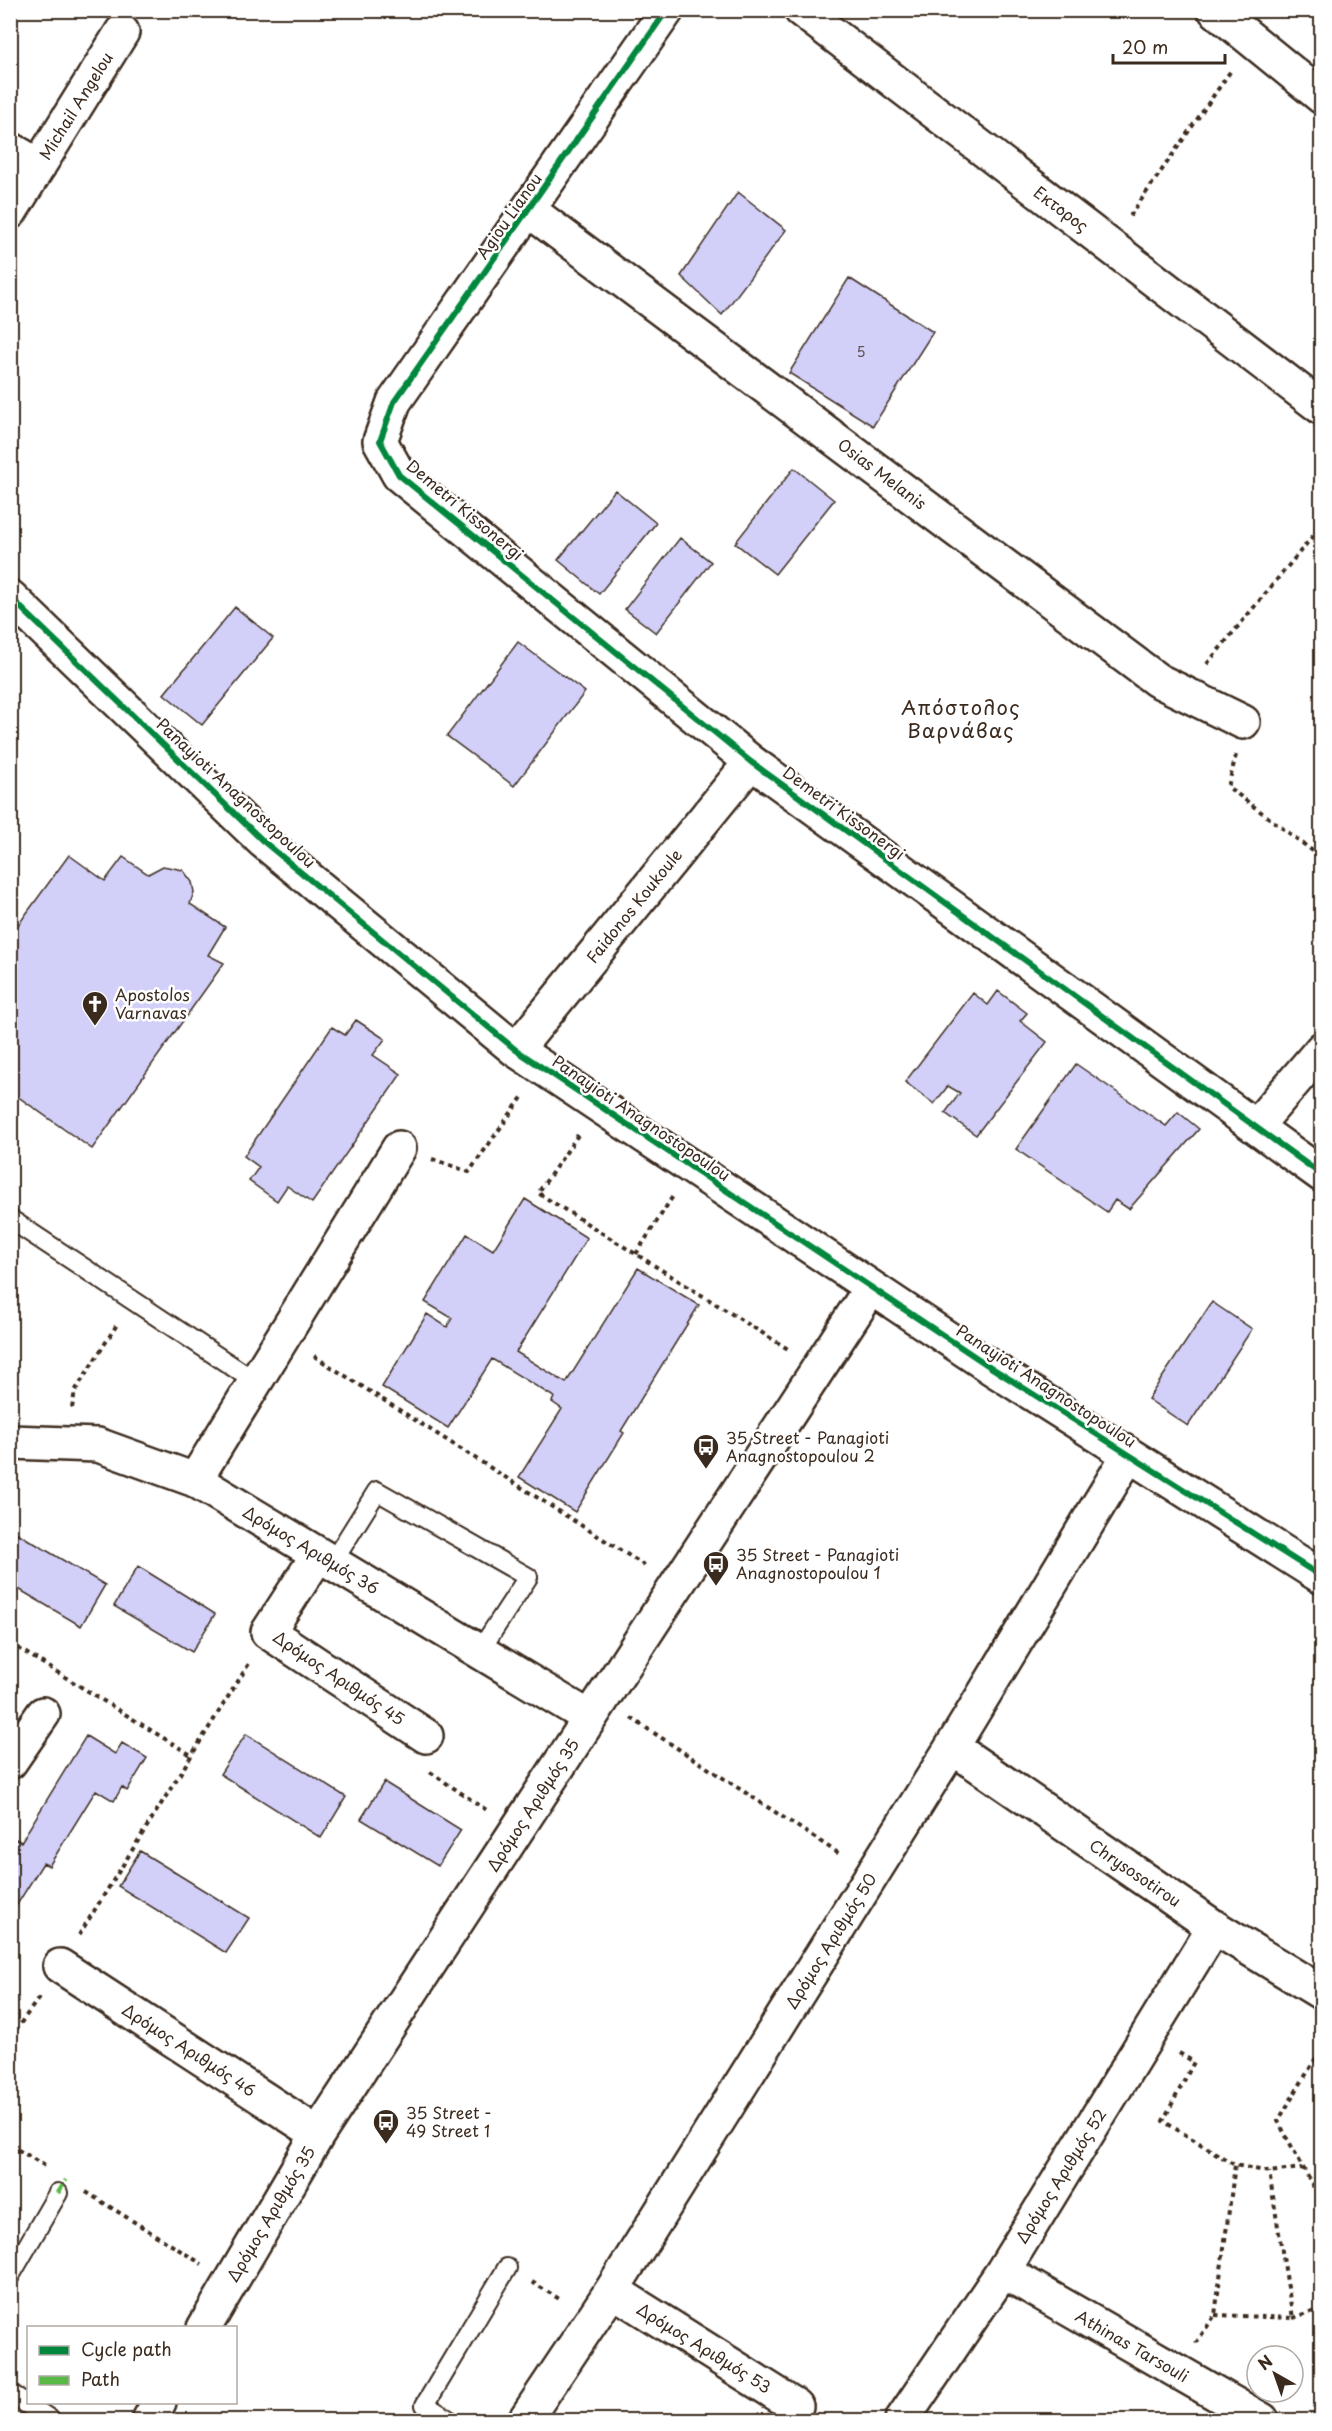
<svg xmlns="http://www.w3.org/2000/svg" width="1332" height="2431" viewBox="0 0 1332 2431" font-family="'Playpen Sans',sans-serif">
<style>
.building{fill:#d2d0f9;stroke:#3b2a1e;stroke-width:1.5}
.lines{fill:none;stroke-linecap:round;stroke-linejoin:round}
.lane-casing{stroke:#3b2a1e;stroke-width:22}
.street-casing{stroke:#3b2a1e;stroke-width:38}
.path{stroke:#3b2a1e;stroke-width:4;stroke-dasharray:4.5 4.5;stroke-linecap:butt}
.lane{stroke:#fff;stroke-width:18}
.street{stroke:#fff;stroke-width:33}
.quiet{stroke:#58b947;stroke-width:4.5;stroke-dasharray:9 4.5;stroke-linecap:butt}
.cycleway-casing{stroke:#fff;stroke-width:10}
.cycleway{stroke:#00873e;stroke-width:6}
.labels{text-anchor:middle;stroke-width:5;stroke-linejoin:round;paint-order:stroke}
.number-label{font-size:14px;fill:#615455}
.street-label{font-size:16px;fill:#3b2a1e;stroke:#fff}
.poi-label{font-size:16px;fill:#3b2a1e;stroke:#fff;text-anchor:start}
.quarter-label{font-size:20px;letter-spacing:1.5px;fill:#3b2a1e;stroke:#fff}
</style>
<rect width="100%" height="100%" fill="#fff"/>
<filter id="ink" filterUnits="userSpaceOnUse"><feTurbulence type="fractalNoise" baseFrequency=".0167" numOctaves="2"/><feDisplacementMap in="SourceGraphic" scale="12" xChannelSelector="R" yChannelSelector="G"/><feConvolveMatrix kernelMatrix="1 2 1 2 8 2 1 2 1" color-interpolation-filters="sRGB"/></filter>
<g filter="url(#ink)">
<path class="building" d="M738,192l48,38 -64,85 -41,-39z
M849,278l84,54 -60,94 -84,-53z
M794,468l40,32 -59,74 -40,-31z
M615,490l41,33 -57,71 -41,-34z
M680,538l31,24 -55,71 -31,-24z
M235,607l38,31 -71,87 -38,-31z
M518,642l67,50 -71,94 -67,-50z
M69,855l36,26 18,-24 25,17 15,-8 20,4 9,12 2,10 -4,12 35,23 -17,28 16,8 -132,186 -82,-58v-155z
M998,991l29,22 -7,8 27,21 -71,93 -31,-22 15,-20 -12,-7 -14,18 -29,-22 68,-89 15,12z
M356,1020l29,19 -12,16 28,19 -89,129 -25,-17 -10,15 -28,-20 10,-14 -15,-11 88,-129 13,8z
M1076,1064l90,62 12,-14 21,17 -70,80 -14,-9 -8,12 -91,-63z
M525,1199l62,39 -71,114 50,31 72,-115 61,37 -78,126 3,2 -49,79 -56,-35 43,-68 -10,-7 2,-5 -62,-38 -44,69 -66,-41 45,-73 20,13 5,-9 -27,-16 42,-68 26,16z
M1212,1302l40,27 -64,97 -40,-27z
M12,1530l93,55 -24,41 -71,-42z
M138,1566l77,48 -23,38 -78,-46z
M246,1734l100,63 -25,41 -101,-64z
M86,1736l29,18 7,-11 25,15 -20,33 -5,-4 -8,14 -18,-11 -47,76 -6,-3 -33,53v-69l6,-8 5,3z
M384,1782l77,48 -23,36 -77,-47z
M140,1851l109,67 -23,35 -108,-67z"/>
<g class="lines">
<g class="lane-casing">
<path id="lane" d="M10,1219l246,163
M332,1563l45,-72 151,86 -49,75
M10,2276l48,-83
M10,2393l41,27
M449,2420l-24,-15 82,-137"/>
</g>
<g class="street-casing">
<path id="street" d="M667,10l-273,392 -14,39 19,34 352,287 571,413
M801,10l521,398
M1215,10l107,87
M10,149l29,17
M530,211l627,469 86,42
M10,212l112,-180
M10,597l253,244 253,209 476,318 330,209
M516,1050l235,-288
M1256,1126l66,-77
M10,1442l88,3 97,35 395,238
M195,1480l204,-332
M318,1555l-50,77 158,104
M952,1747l262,180 108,66
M10,1762l33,-48
M60,1966l258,168
M1003,2271l259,149
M612,2290l184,116
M204,2328l114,-194 553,-846
M149,2420l10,-18
M525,2420l87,-130 340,-543 176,-291
M902,2420l101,-149 211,-344"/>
</g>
<path class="path" d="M1130,216l102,-147
M1207,664l115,-139
M1236,755l-8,32 94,71
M578,1135l-40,58 250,156
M432,1159l37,13 54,-76
M636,1254l37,-58
M314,1356l333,211
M72,1408l3,-17 43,-68
M10,1643l181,112
M631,1718l210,137
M430,1772l58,39
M79,1935l171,-273
M10,2038l31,-43
M1179,2053l15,9 -31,59 72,44 34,7 33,-4
M1316,2058l-38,63 44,82
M10,2145l37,22
M86,2192l116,72
M532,2282l29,18
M1215,2315l78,3 -24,-146
M1293,2318l29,-10
M1196,2343l19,-28 20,-150"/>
<use href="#lane" class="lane"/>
<use href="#street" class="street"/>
<path class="quiet" d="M58,2193l8,-13"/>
<g class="cycleway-casing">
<path id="cycleway" d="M667,10l-273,392 -14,39 19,34 352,287 571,413
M10,597l253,244 253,209 476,318 330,209"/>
</g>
<use href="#cycleway" class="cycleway"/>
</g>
</g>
<defs>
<g id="church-pin" transform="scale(1.35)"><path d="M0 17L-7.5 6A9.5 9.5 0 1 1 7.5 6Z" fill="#3b2a1e" stroke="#fff"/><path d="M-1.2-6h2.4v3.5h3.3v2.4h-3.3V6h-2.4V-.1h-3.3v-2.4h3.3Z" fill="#fff"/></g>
<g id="bus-pin" transform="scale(1.35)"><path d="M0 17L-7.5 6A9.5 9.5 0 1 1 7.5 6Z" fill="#3b2a1e" stroke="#fff"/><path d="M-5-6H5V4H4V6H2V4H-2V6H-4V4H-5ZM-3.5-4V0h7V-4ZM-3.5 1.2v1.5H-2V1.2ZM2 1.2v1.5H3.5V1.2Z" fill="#fff"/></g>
</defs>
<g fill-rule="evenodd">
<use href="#church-pin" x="95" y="1004"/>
<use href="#bus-pin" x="706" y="1447"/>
<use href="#bus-pin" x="716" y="1564"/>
<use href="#bus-pin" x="386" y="2122"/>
</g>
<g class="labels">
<g class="number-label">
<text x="861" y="357">5</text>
</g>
<g class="street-label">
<text transform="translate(76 106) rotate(-58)" y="6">Michail Angelou</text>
<text transform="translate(1061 209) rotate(37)" y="6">Εκτορος</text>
<text transform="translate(509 216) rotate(-55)" y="6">Agiou Lianou</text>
<text transform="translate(882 474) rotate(37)" y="6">Osias Melanis</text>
<text transform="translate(465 510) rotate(40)" y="6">Demetri Kissonergi</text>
<text transform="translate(236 793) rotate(43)" y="6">Panayioti Anagnostopoulou</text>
<text transform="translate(844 813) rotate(36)" y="6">Demetri Kissonergi</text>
<text transform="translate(634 906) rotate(-51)" y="6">Faidonos Koukoule</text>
<text transform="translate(641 1118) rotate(34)" y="6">Panayioti Anagnostopoulou</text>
<text transform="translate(1046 1386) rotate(33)" y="6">Panayioti Anagnostopoulou</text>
<text transform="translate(311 1550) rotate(31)" y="6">Δρόμος Αριθμός 36</text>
<text transform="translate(339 1678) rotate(34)" y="6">Δρόμος Αριθμός 45</text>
<text transform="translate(533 1805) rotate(-57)" y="6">Δρόμος Αριθμός 35</text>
<text transform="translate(1135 1873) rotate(34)" y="6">Chrysosotirou</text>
<text transform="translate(831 1941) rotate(-58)" y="6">Δρόμος Αριθμός 50</text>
<text transform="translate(189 2050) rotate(33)" y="6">Δρόμος Αριθμός 46</text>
<text transform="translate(1061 2176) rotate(-58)" y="6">Δρόμος Αριθμός 52</text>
<text transform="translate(271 2214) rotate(-59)" y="6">Δρόμος Αριθμός 35</text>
<text transform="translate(1132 2346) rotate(30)" y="6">Athinas Tarsouli</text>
<text transform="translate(704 2348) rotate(32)" y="6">Δρόμος Αριθμός 53</text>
</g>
<g class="poi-label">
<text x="115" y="1001">Apostolos<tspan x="115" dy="18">Varnavas</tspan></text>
<text x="726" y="1444">35 Street - Panagioti<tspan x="726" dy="18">Anagnostopoulou 2</tspan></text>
<text x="736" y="1561">35 Street - Panagioti<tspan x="736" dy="18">Anagnostopoulou 1</tspan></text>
<text x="406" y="2119">35 Street -<tspan x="406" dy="18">49 Street 1</tspan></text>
</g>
<g class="quarter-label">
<text x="961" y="715">Απόστολος<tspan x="961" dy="23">Βαρνάβας</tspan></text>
</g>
</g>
<rect width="1332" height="2431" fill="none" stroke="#fff" stroke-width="36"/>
<rect x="18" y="18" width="1296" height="2395" fill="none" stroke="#3b2a1e" stroke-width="2" filter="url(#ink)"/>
<rect x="27" y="2326" width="210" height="78" fill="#ffffff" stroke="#b1aaa5" stroke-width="1.5"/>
<rect x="39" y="2346" width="30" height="9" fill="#00873e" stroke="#b1aaa5" stroke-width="1.5"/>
<text x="81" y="2356" font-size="18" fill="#3b2a1e">Cycle path</text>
<rect x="39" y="2376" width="30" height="9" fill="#58b947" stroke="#b1aaa5" stroke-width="1.5"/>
<text x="81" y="2386" font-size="18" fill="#3b2a1e">Path</text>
<g transform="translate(1275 2374) rotate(320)"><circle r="28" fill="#ffffff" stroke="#b1aaa5" stroke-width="1.5"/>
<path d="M0-4.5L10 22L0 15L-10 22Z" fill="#3b2a1e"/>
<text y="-9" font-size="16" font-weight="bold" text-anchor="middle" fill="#3b2a1e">N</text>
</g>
<path d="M1113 54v9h112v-9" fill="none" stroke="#3b2a1e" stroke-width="3"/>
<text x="1122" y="54" font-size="18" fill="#3b2a1e" stroke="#ffffff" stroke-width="4.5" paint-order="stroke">20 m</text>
</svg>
